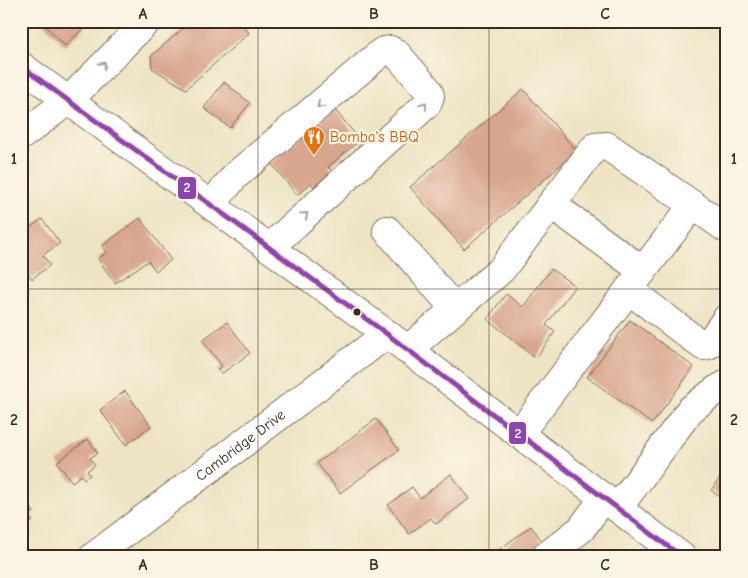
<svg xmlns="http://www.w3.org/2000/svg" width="748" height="578" viewBox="0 0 748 578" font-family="'Comic Neue',sans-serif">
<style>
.building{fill:#d8a58e}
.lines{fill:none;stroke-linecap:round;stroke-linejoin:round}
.minor-casing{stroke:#7a6b58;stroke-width:30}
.major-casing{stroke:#7a6b58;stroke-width:30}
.minor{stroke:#fff;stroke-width:28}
.major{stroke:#fff;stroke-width:28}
.bus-1-casing{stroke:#fcf5e5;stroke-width:9}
.bus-1{stroke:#8e44ad;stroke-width:5}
.oneway{stroke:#a79f9a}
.grid{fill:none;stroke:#3b2a1e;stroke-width:1;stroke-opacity:0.55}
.bus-dot{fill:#3b2a1e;stroke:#fcf5e5;stroke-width:2}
.labels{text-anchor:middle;stroke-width:4.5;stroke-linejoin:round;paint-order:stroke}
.food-label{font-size:15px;fill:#c56008;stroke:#fcf5e5;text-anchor:start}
.street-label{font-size:15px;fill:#3b2a1e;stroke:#fcf5e5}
.line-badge{stroke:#fcf5e5;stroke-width:2}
.badge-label{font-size:14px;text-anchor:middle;font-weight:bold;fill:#fff}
.neatline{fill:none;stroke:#3b2a1e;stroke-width:2}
.grid-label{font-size:16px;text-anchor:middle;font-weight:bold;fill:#3b2a1e}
</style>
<rect width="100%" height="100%" fill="#fcf5e5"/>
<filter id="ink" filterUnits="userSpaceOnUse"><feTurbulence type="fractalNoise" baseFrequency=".02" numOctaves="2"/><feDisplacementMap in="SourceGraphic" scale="10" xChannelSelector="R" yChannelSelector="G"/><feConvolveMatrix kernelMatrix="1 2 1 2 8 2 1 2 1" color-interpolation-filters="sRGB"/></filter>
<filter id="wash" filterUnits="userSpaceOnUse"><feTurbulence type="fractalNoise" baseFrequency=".0096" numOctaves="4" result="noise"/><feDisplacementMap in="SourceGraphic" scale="20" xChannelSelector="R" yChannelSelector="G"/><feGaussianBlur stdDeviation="1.12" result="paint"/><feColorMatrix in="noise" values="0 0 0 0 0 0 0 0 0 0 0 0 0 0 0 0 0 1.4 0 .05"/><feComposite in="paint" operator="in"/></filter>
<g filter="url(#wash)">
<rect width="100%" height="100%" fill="#eee4c5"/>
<g id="blocks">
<path class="building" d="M41,21h50l-26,25z
M192,21h47l10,12 -63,56 -34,-21 -1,-12z
M224,82l26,21 -20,25 -26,-20z
M523,89l54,62 -113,98 -54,-62z
M335,110l25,30 -32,27 4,4 -18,16 -3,-4 -14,12 -26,-32z
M140,218l31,42 -15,11 -8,-10 -33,22 -17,-24 9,-7 -5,-6z
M42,219l18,24 -17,12 7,10 -18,14 -7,-10 -4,3v-38z
M551,269l24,17 -29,39 9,7 -19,26 -49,-39 19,-25 17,13z
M630,320l64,47 -42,57 -65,-47z
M227,322l23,31 -29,21 -4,-5 5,-3 -20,-26z
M125,391l26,35 -25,19 -26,-35z
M376,419l23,31 -59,43 -23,-30z
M88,439l10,14 -8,5 5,7 -8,6 3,4 -6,4 -3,-4 -9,7 -15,-20z
M727,468v34l-16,-12z
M451,474l18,25 -33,25 -5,-6 -22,16 -21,-29 24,-18 8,11z
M21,487l6,9 -3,3 10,13 -5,4 4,5 -12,8z
M531,526l14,19 -16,12h-40z"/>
</g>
</g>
<g filter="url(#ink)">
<use href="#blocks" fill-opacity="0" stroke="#7a6b58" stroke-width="1"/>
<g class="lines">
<g class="minor-casing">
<g id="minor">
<path d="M21,136l48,-36 78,-79"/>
<path d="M551,204l92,67"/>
<path d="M211,205l24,-29 148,-125 7,-1 6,3 32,37 2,6 -3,8 -158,144"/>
<path d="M693,205l34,24"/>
<path d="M387,230l68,79"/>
<path d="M629,290l74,56 5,-1 19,-27"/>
<path d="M407,350l94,-80 94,-123 12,-1 86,59 -174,229"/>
<path d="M618,508l72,-98 26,-20 11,-6"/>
<path id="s1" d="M93,557l294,-223"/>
<path d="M545,557l36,-28 23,-31"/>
</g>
</g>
<g class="major-casing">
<path id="major" d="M21,66l366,268 295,223"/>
</g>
<use href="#minor" class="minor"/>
<use href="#major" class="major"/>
<g class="bus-1-casing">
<path id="bus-1" d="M21,66l366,268 295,223"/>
</g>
<use href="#bus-1" class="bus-1"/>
</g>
<defs><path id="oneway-chevron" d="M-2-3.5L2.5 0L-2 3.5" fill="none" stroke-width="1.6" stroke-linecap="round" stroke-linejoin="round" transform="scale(1.25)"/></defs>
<g class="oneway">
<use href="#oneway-chevron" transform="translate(103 65) rotate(-45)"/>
<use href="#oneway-chevron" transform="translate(320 105) rotate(140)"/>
<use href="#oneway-chevron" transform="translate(424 105) rotate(-53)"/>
<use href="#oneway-chevron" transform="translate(305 215) rotate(-42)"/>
</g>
</g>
<path class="grid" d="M258,21v536M489,21v536M21,289h706"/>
<defs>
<g id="restaurant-pin" transform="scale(1.125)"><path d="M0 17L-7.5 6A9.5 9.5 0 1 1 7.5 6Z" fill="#e8710a" stroke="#fcf5e5"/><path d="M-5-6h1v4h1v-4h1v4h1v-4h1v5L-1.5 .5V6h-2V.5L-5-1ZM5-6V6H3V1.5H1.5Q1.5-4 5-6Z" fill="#fff"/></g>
</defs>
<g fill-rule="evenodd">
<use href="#restaurant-pin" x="314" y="137"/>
</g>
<circle class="bus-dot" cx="357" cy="312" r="4.5"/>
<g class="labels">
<g class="food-label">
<text x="330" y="142">Bomba's BBQ</text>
</g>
<g class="street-label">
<text dy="5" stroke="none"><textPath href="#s1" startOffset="185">Cambridge Drive</textPath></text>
</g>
</g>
<g class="line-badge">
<rect x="177" y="176" width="20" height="24" rx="5" fill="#8e44ad"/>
<rect x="508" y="421" width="19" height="24" rx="5" fill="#8e44ad"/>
</g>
<g class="badge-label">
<text x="187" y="192">2</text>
<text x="518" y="438">2</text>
</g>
<rect width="748" height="578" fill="none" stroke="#fcf5e5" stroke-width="55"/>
<rect x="28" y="28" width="692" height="522" class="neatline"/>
<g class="grid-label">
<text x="143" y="19">A</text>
<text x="374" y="19">B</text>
<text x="605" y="19">C</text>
<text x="14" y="164">1</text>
<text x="734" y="164">1</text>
<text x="14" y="425">2</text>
<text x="734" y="425">2</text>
<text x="143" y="570">A</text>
<text x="374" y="570">B</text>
<text x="605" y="570">C</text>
</g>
</svg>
